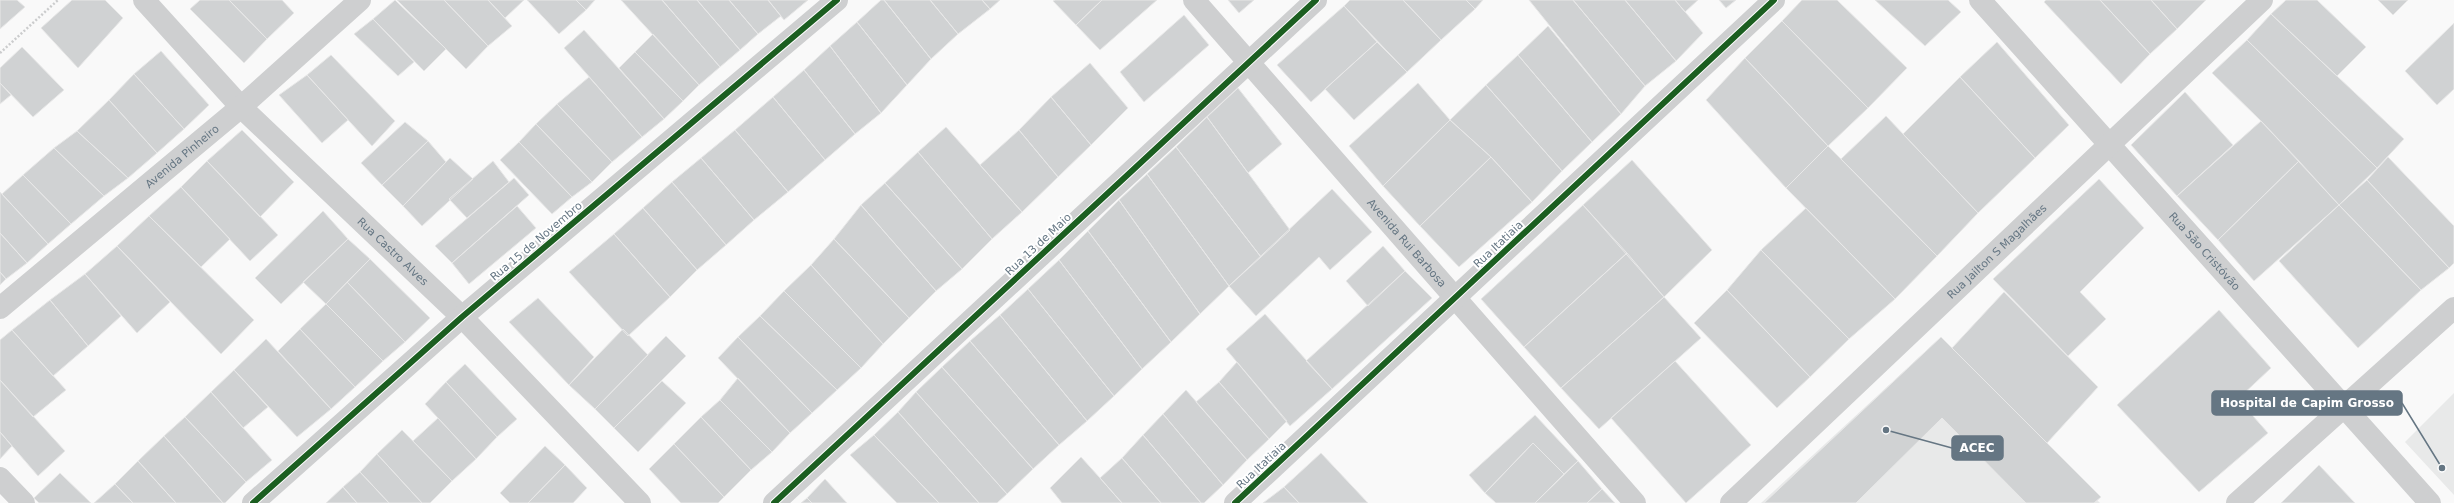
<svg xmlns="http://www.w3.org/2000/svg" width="2454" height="503" viewBox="0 0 2454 503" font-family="'DejaVu Sans',sans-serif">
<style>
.built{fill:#e8e9e9}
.building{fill:#d0d2d3;stroke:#e8e8e8}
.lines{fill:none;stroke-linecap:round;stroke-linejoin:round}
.path{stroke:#cbcccd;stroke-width:2.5;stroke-dasharray:2 2;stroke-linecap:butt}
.minor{stroke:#cecfd0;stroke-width:22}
.cycleway-casing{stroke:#fff;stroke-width:8}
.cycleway{stroke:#1b5e20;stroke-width:6}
.labels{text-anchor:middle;stroke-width:4;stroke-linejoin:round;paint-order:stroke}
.street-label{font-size:11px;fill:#657683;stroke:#fff}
.leader{fill:none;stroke:#657683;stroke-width:1.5}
.callout-dot{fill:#657683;stroke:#fff;stroke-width:1.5}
.callout{fill:#657683;stroke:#657683;stroke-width:1.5}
.callout-label{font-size:12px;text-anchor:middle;font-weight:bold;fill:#fff}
</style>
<rect width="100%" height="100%" fill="#f9f9f9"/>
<path class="built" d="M1941,337l159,166h-339z
M2454,393v102l-49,-53z"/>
<path class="building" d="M0,0h17l8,7 -25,22z
M72,0h33l18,18 -45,50 -37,-40z
M200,0h29l38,39 -23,24 -54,-54z
M229,0h53l12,13 -27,26z
M395,0l51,49 -22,22 -51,-52z
M397,0h47l44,46 -22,23z
M444,0h44l24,26 -24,20z
M488,0h36l-19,18z
M527,0h49l10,10 -27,24z
M576,0h19l-9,10z
M621,0h41l58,67 -21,18z
M662,0h35l43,50 -20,17z
M697,0h32l29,34 -18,16z
M729,0h39l13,16 -23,18z
M768,0h40l-24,20z
M881,0h3l47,59 -24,26 -50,-63z
M884,0h46l28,34 -27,25z
M930,0h52l8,9 -32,25z
M982,0h18l-10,9z
M1055,0h47l-26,25 -23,-24z
M1102,0h55l-57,50 -24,-25z
M1228,0h26l-15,13z
M1350,0h53l38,40 -34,32 -63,-66z
M1403,0h63l9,9 -34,31z
M1466,0h17l-8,9z
M1529,0h44l72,86 -24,28z
M1573,0h52l51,61 -31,25z
M1625,0h50l28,33 -27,28z
M1675,0h23l-13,12z
M1719,0h17l-10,8z
M1802,0h35l70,68 -39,40 -86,-87z
M1875,0h73l13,12 -36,34z
M2046,0h54l50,54 -29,30 -77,-82z
M2100,0h51l26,29 -27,25z
M2151,0h55l-29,29z
M2286,0h31l49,47 -29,29 -66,-62z
M2378,0h30l-15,15z
M1344,6l33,36 -66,60 -34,-37z
M2271,14l133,125 -27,29 -130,-128z
M1184,15l25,30 -65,57 -24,-30z
M373,19l41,43 -16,14 -44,-42z
M1782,21l86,87 -40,38 -83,-88z
M857,22l50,63 -26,28 -51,-67z
M2454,23v66l-17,16 -32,-34z
M1548,26l73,88 -29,28 -74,-87z
M584,30l80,89 -22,18 -78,-89z
M653,34l46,51 -16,16 -48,-49z
M2247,40l130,128 -38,37 -78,-84 -49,-48z
M1377,42l30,30 -53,48 -29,-31z
M1997,42l72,83 -34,33 -75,-81z
M830,46l51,67 -26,21 -51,-64z
M22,47l42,43 -31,27 -33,-34v-15z
M161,51l48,54 -25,24 -50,-55z
M635,52l48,49 -19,18 -45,-51z
M331,55l64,66 -23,25 -65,-71z
M1518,55l74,87 -30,29 -76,-86z
M1745,58l83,88 -42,42 -80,-88z
M1090,63l38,45 -37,37 -40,-48z
M804,70l51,64 -30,26 -52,-63z
M134,74l50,55 -27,24 -48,-53z
M307,75l41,45 -26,23 -43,-48z
M589,77l53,60 -30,25 -55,-58z
M1960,77l75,81 -57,55 -75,-79z
M0,83l11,12 -11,9z
M1418,83l32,37 -67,66 -34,-40z
M1486,85l76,86 -30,31 -41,-45 -41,-37z
M1238,88l44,56 -34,29 -41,-56z
M2185,92l48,53 -56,51 -46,-51z
M773,97l52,63 -37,32 -53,-62z
M1051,97l40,48 -33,32 -39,-47z
M109,100l48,53 -29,25 -51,-47z
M557,104l55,58 -20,20 -56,-58z
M1886,116l92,97 -41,43 -96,-97z
M1207,117l83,113 -29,27 -85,-110z
M1450,120l41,37 -71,69 -37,-40z
M2261,121l38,40 -81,79 -41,-44z
M405,122l23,19 -46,44 -21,-22z
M536,124l56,58 -20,15 -53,-55z
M946,127l76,85 -30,27 -74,-87z
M242,130l52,52 -34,35 -53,-56z
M735,130l53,62 -34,28 -53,-62z
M1019,130l39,47 -36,35 -42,-47z
M77,131l51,47 -24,18 -50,-48z
M428,141l18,21 -43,44 -21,-21z
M519,142l53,55 -20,17 -52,-54z
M1828,146l109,110 -42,43 -109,-111z
M1176,147l85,110 -32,29 -82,-112z
M54,148l50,48 -33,28 -48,-49z
M918,152l74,87 -30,30 -77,-86z
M1491,157l41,45 -73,65 -39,-41z
M2388,157l66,69v37l-5,5 -82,-88z
M450,158l23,21 -51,47 -19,-20z
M701,158l53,62 -28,25 -54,-63z
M1632,160l80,90 -48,47 -81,-92z
M207,161l71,74 -28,26 -69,-74z
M493,161l16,21 -42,36 -18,-19z
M2299,161l40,44 -85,76 -36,-41z
M1147,174l82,112 -29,28 -81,-114z
M23,175l48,49 -23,20 -46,-50z
M514,178l15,17 -77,68 -17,-17z
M2099,179l45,49 -64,64 26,27 -38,37 -75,-77z
M2367,180l82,88 -28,22 -82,-85z
M672,182l54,63 -29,25 -54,-62z
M885,183l77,86 -26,22 -75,-86z
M181,187l49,52 -29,28 -52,-51z
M1332,189l40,43 -42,38 -11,-13 -63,59 -27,-30z
M0,192l48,52 -21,19 -27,-30z
M1119,200l81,114 -29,28 -83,-111z
M861,205l75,86 -27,27 -75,-79z
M1583,205l44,48 -103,94 -43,-48z
M2339,205l82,85 -63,58 -79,-87z
M517,206l19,22 -67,56 -17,-21z
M643,208l54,62 -27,27 -56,-63z
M1806,208l89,91 -46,40 -88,-89z
M323,211l25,28 -67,65 -26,-26z
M149,216l105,104 -33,34 -104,-108z
M1088,231l83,111 -29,27 -83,-109z
M0,233l27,30 -21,16 -6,-7z
M614,234l56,63 -42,39 -59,-64z
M348,239l22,20 -44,45 -23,-22z
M834,239l75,79 -26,26 -72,-79z
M117,246l53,56 -33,31 -52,-59z
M1383,246l22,25 -37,35 -22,-25z
M1761,250l88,89 -39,38 -83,-87z
M1627,253l37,44 -103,91 -37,-41z
M370,259l60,59 -25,24 -58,-60z
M1059,260l83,109 -28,27 -86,-107z
M811,265l72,79 -22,24 -77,-77z
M1405,271l27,27 -100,91 -26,-28z
M0,272l6,7 -6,6z
M85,274l36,42 -33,30 -38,-46z
M347,282l58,60 -22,19 -57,-57z
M1028,289l86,107 -27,25 -87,-106z
M1727,290l83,87 -33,31 -83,-85z
M784,291l77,77 -24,22 -77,-74z
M2004,292l94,95 -51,56 -95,-95z
M1664,297l37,41 -102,91 -38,-41z
M538,298l56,59 -25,28 -60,-63z
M50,300l38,46 -35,30 -41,-46z
M326,304l57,57 -28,26 -55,-58z
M2219,310l52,58 -33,31 30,34 -69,59 -82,-87z
M1265,314l67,75 -42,37 -64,-77z
M1000,315l87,106 -28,24 -89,-104z
M760,316l77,74 -25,23 -74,-76z
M300,329l55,58 -24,22 -53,-58z
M623,329l25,26 -53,54 -26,-24z
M12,330l54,60 -33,27 -33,-37v-40z
M666,336l20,20 -72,72 -19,-19z
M738,337l74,76 -22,20 -72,-75z
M1941,337l160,160 -7,6h-68l-84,-85 -86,85h-92z
M266,339l65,70 -34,28 -63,-67z
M970,341l89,104 -26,24 -91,-102z
M1675,361l76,84 -65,58 -75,-85z
M1237,362l50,59 -18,18 -50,-57z
M465,364l52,55 -20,18 -51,-55z
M942,367l91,102 -26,25 -91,-102z
M234,370l34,37 -25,21 -32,-36z
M738,378l52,55 -18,19 -52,-52z
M0,380l65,71 -27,25 -38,-44z
M662,381l24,22 -48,49 -24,-24z
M446,382l51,55 -21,22 -51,-55z
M1219,382l50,57 -22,21 -51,-58z
M1186,390l61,70 -24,25 -60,-71z
M211,392l61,68 -26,22 -61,-65z
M916,392l91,102 -10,9h-18l-81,-91z
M720,400l52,52 -21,18 -50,-53z
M898,412l81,91h-40l-65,-68z
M1163,414l60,71 -19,18h-3l-58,-68z
M1535,415l43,46 -14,13 -31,-31 -48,50 -16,-18z
M185,417l61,65 -21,21h-2l-59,-67z
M701,417l50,53 -27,27 -50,-53z
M438,418l38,41 -24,22 -39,-40z
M402,430l50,51 -22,22h-8l-45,-49z
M0,432l12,14 -12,13z
M874,435l65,68h-42l-47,-48z
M1143,435l58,68h-40l-39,-45z
M164,436l59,67h-47l-38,-42z
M1533,443l31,31 -29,29h-39l-11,-10z
M674,444l50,53 -6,6h-37l-32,-34z
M545,446l20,19 -37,38h-18l-10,-10z
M1321,453l47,50h-69l-15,-16z
M377,454l45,49h-33l-29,-31z
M1081,457l19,21 22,25h-60l-12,-15z
M1122,458l39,45h-39l-22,-25z
M138,461l38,42h-43l-18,-19z
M1578,461l24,28 -15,14h-52z
M565,465l22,23 -14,15h-45z
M2319,465l36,38h-74z
M360,472l29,31h-32l-14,-16z
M60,473l31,30h-52l-5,-5z
M825,479l22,24h-35l-5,-5z
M115,484l18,19h-39z
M343,487l14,16h-31z
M1284,487l15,16h-36z
M1602,489l13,14h-28z
M807,498l5,5h-11z"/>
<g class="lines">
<path class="path" d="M0,53l58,-53"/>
<g class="minor">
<path id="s1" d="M144,0l97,107 221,210 178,186"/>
<path id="s2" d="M1194,0l441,503"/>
<path id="s3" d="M1980,0l450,503"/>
<path id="s4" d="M0,308l241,-201 119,-107"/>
<path d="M0,478l24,25"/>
<path d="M253,503l209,-186 375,-317"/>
<path d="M774,503l542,-503"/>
<path d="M1235,503l539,-503"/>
<path id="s5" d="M1731,503l531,-503"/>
<path d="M2237,503l217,-195"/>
</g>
<g class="cycleway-casing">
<path id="cycleway" d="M253,503l209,-186 375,-317
M774,503l542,-503
M1235,503l539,-503"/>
</g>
<use href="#cycleway" class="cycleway"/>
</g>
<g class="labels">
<g class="street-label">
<text dy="4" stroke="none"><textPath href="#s4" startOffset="237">Avenida Pinheiro</textPath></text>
<text transform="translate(536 241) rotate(-40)" y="4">Rua 15 de Novembro</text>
<text dy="4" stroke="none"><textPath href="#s2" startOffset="323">Avenida Rui Barbosa</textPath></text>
<text transform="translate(1038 244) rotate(-43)" y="4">Rua 13 de Maio</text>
<text transform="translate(1498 244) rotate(-43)" y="4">Rua Itatiaia</text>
<text dy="4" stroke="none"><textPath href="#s1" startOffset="354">Rua Castro Alves</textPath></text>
<text dy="4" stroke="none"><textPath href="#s5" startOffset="366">Rua Jailton S Magalhães</textPath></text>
<text dy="4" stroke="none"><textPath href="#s3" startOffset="337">Rua São Cristóvão</textPath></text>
<text transform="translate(1261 465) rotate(-43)" y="4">Rua Itatiaia</text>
</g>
</g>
<path class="leader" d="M2442 468L2402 403M1886 430L1952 448"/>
<g class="callout-dot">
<circle cx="2442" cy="468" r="4"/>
<circle cx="1886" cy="430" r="4"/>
</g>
<g class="callout">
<rect x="2212" y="391" width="190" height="24" rx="4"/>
<rect x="1952" y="436" width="51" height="24" rx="4"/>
</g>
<g class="callout-label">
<text x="2307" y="407">Hospital de Capim Grosso</text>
<text x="1977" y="452">ACEC</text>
</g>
</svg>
